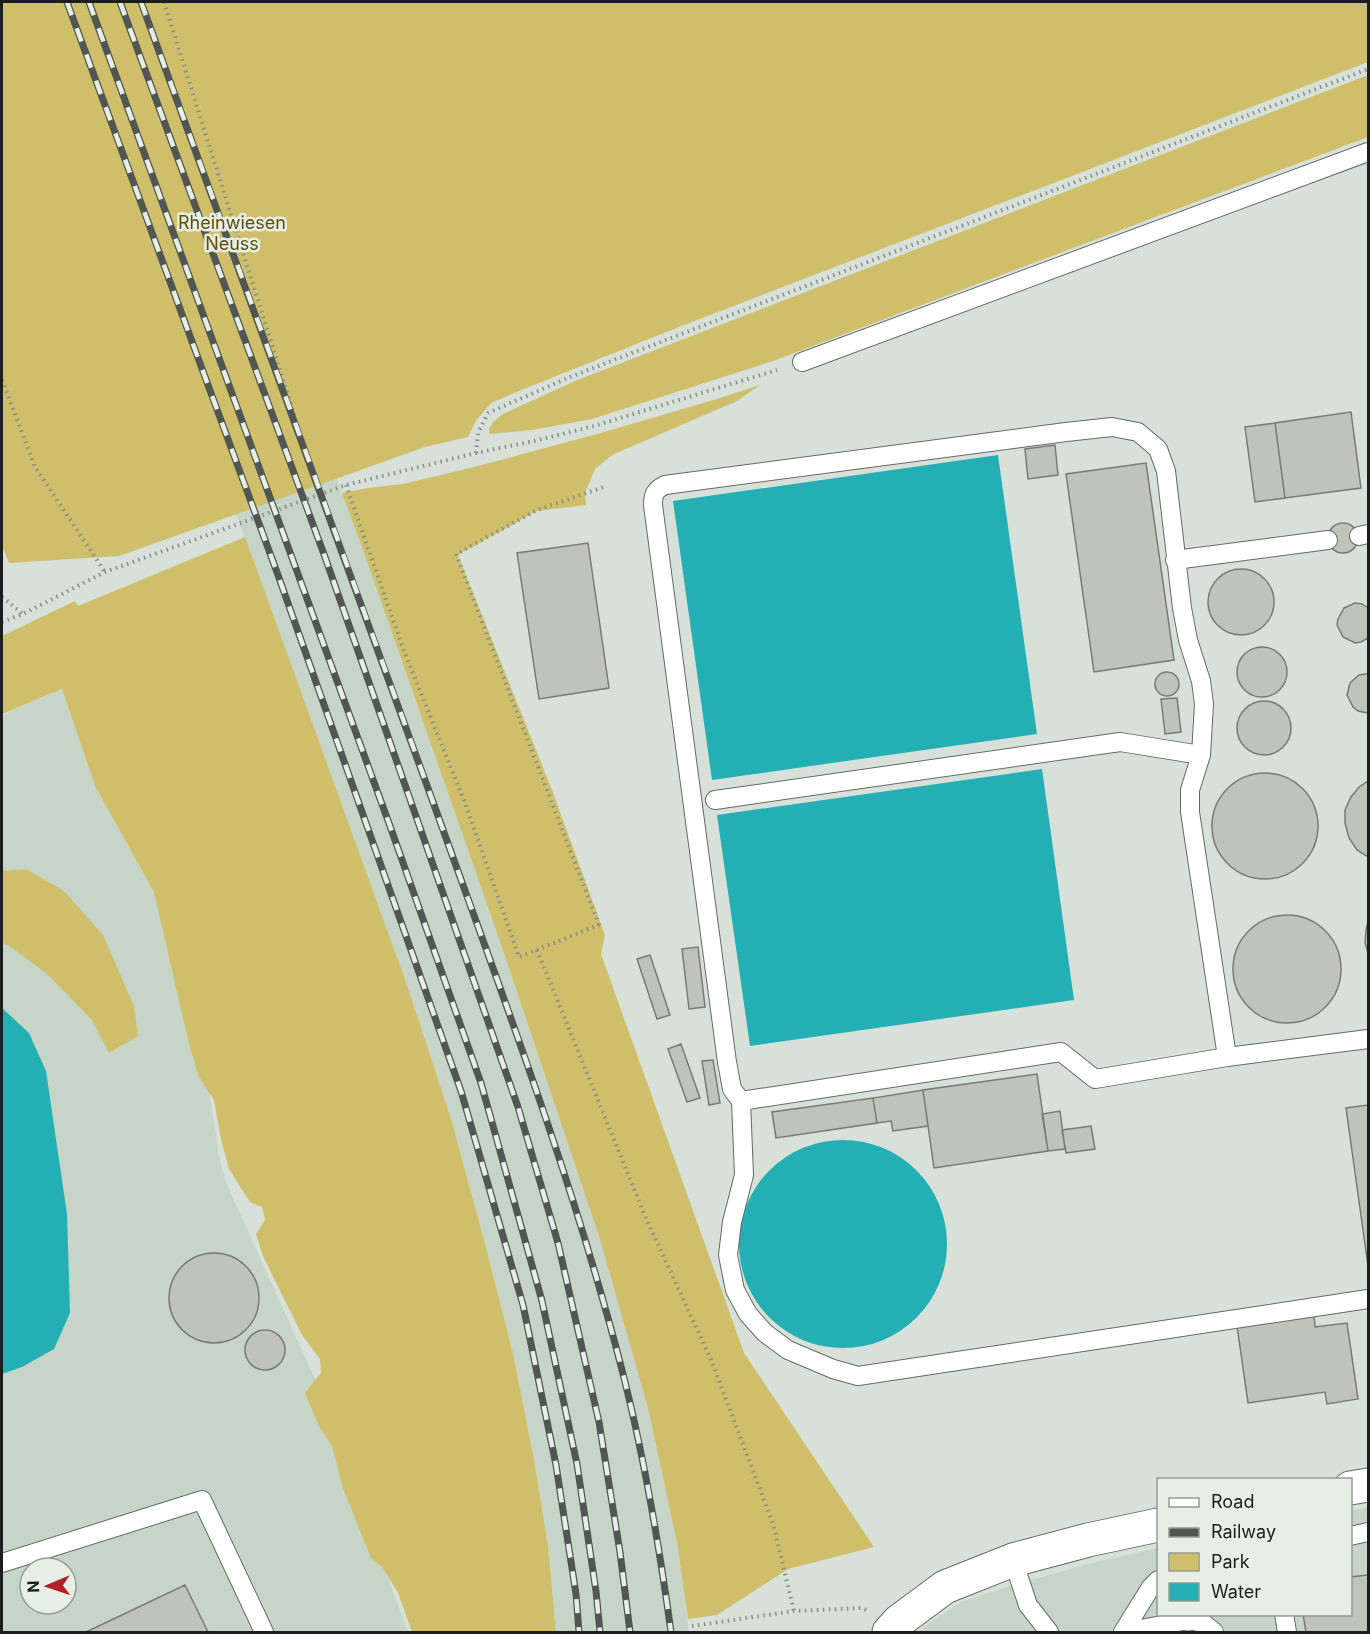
<svg xmlns="http://www.w3.org/2000/svg" width="1370" height="1634" viewBox="0 0 1370 1634" font-family="Inter,sans-serif">
<style>
.built{fill:#c7d5c8;fill-rule:evenodd}
.green{fill:#cfbe6a}
.water{fill:#23afb3}
.building{fill:#c0c3ba;stroke:#787b73;stroke-width:1.5}
.lines{fill:none;stroke-linecap:round;stroke-linejoin:round}
.lane-casing{stroke:#636b64;stroke-width:20}
.street-casing{stroke:#636b64;stroke-width:35}
.path{stroke:#868d87;stroke-width:4;stroke-dasharray:1.5 4.5;stroke-linecap:butt}
.lane{stroke:#fff;stroke-width:18}
.street{stroke:#fff;stroke-width:33}
.rail-casing{stroke:#515652;stroke-width:7}
.rail{stroke:#e6eee6;stroke-width:4.5;stroke-dasharray:14;stroke-linecap:butt}
.labels{text-anchor:middle;stroke-width:5;stroke-linejoin:round;paint-order:stroke}
.park-label{font-size:18px;fill:#5c4f09;stroke:#e6eee6}
</style>
<rect width="100%" height="100%" fill="#d8e1d9"/>
<path class="built" d="M50,2h111l200,542 143,409 96,285 49,174 28,131 12,89h-133l-8,-86 -14,-86 -21,-107 -28,-109 -33,-122 -45,-137z
M62,689l33,97 59,106 45,129 20,135 8,29 88,194 93,253h-406v-917zM30,1568h36v36h-36z
M1368,1507v125h-450l7,-6 36,-24 62,-20 73,-20 62,-14v66h192l1,-103z"/>
<path class="green" d="M2,2h1366v60l-689,265 -150,60 -38,16 -15,18 -8,16 -43,10 -306,109 -110,7 -7,-18z
M1368,75v62l-595,224 -181,58 -60,11 -43,4v-5l4,-7 10,-8 72,-33z
M760,385l-23,16 -125,54 -17,14 -10,24 1,12 -49,6 -79,44 94,235 53,145 -4,19 143,399 130,194 -86,22 -71,46 -29,4 -11,-76 -28,-131 -49,-173 -96,-286 -143,-409 -19,-51 26,-5 35,-4 75,-18 119,-32 120,-35z
M245,537l162,448 45,137 33,122 28,109 21,107 14,86 8,86h-144l-14,-39 -15,-25 -12,-10 -28,-70 -11,-42 -13,-20 -14,-33 16,-20 -1,-14 -18,-24 -39,-79 -7,-22 9,-14 -3,-13 -12,-5 -21,-33 -8,-30 -7,-39 -15,-23 -10,-33 -35,-152 -59,-106 -33,-97 -60,25v-78l73,-35 3,5z
M26,869l38,22 39,44 31,71 4,30 -29,17 -17,-33 -46,-47 -38,-28 -6,-2v-72z"/>
<path class="water" d="M998,455l39,279 -325,46 -39,-279z
M1042,769l32,231 -324,46 -33,-231z
M2,1008l27,25 17,38 21,143 3,99 -16,36 -32,18 -20,7z
M739 1244a104 104 0 1 1 208 0a104 104 0 1 1-208 0Z"/>
<path class="building" d="M1351,412l10,76 -76,10 -10,-75z
M1275,423l10,75 -30,4 -10,-75z
M1055,445l3,30 -30,4 -3,-30z
M1146,463l28,197 -80,12 -28,-198z
M1328 538a15 15 0 1 1 30 0a15 15 0 1 1-30 0Z
M588,543l21,145 -70,11 -22,-146z
M1208 602a33 33 0 1 1 66 0a33 33 0 1 1-66 0Z
M1355,603l7,1 6,4v30l-7,4 -6,1 -12,-6 -6,-12 1,-6 6,-11z
M1237 672a25 25 0 1 1 50 0a25 25 0 1 1-50 0Z
M1155 684a12 12 0 1 1 24 0a12 12 0 1 1-24 0Z
M1365,674h3v39l-10,-2 -5,-4 -6,-12 3,-12 9,-8z
M1177,698l4,34 -16,2 -4,-35z
M1237 728a27 27 0 1 1 54 0a27 27 0 1 1-54 0Z
M1212 826a53 53 0 1 1 106 0a53 53 0 1 1-106 0Z
M1368,781v76l-11,-7 -8,-12 -4,-15v-13l6,-13 8,-10z
M1233 969a54 54 0 1 1 108 0a54 54 0 1 1-108 0Z
M1368,921v32l-3,-10 1,-13z
M698,947l7,60 -16,2 -7,-60z
M650,955l20,60 -13,4 -20,-60z
M681,1044l19,54 -13,4 -19,-53z
M713,1060l7,43 -11,2 -7,-44z
M1037,1074l11,77 -114,17 -11,-78z
M923,1090l5,36 -35,5 -2,-10 -14,2 -4,-25z
M873,1098l4,25 -101,15 -4,-26z
M1368,1105v161l-22,-158z
M1060,1111l5,38 -17,2 -6,-37z
M1091,1126l4,23 -29,4 -4,-23z
M169 1298a45 45 0 1 1 90 0a45 45 0 1 1-90 0Z
M1314,1315l1,12 32,-4 11,76 -31,5 -2,-12 -77,11 -11,-77z
M245 1350a20 20 0 1 1 40 0a20 20 0 1 1-40 0Z
M1368,1575v57h-62l-3,-18h47v-37z
M185,1585l23,47h-122z"/>
<g class="lines">
<g class="lane-casing">
<path id="lane" d="M802,362l566,-210
M1359,536l9,-2
M1175,560l153,-20
M715,800l405,-58 81,13
M1227,1057l-37,-245v-22l11,-35 3,-51 -3,-23 -13,-41 -6,-32 -16,-137 -8,-22 -20,-17 -26,-5 -46,5 -401,53c-10,5 -12,9 -12,20l74,557 5,27 9,12 320,-49 34,27 132,-22 141,-18
M741,1101l3,74 -12,47 -4,33 7,35 13,24 17,19 23,17 45,19 25,7 510,-77
M1350,1536l18,-4
M1013,1560l15,45 21,27
M2,1563l200,-63 62,132
M1284,1614l3,18
M1123,1632l28,-45 7,-7
M1125,1632l63,-12 15,3 11,9"/>
</g>
<g class="street-casing">
<path id="street" d="M1350,1488l18,-3
M889,1632l10,-11 46,-34 68,-27 75,-20 70,-15"/>
</g>
<path class="path" d="M164,2l155,492
M2,380l33,87 70,105
M476,453l2,-20 10,-20 82,-36 798,-308
M346,485l58,166 61,152 54,154 82,-33
M2,597l20,16
M2,622l21,-8 82,-42 241,-87 130,-32 58,-12 60,-15 183,-56
M599,925l-143,-371 81,-44 67,-23
M537,950l108,266 67,146 61,162 21,87
M692,1626l102,-15 67,-3 5,2"/>
<use href="#lane" class="lane"/>
<use href="#street" class="street"/>
<g class="rail-casing">
<path id="rail" d="M67,2l211,573 183,516 62,214 33,160 20,129 3,38
M89,2l301,824 91,257 61,218 35,163 19,127 4,41
M120,2l205,555 193,550 40,136 41,179 21,130 10,80
M141,2c99,270 198,540 296,811 66,184 136,367 185,557 22,86 37,174 49,262"/>
</g>
<use href="#rail" class="rail"/>
</g>
<g class="labels">
<g class="park-label">
<text x="232" y="229">Rheinwiesen<tspan x="232" dy="21">Neuss</tspan></text>
</g>
</g>
<rect width="1370" height="1634" fill="none" stroke="#1b1e1c" stroke-width="6"/>
<rect x="1157" y="1478" width="195" height="138" fill="#e6eee6" stroke="#959b95" stroke-width="1.5"/>
<rect x="1169" y="1498" width="30" height="9" fill="#ffffff" stroke="#959b95" stroke-width="1.5"/>
<text x="1211" y="1508" font-size="18" fill="#1b1e1c">Road</text>
<rect x="1169" y="1528" width="30" height="9" fill="#515652" stroke="#959b95" stroke-width="1.5"/>
<text x="1211" y="1538" font-size="18" fill="#1b1e1c">Railway</text>
<rect x="1169" y="1553" width="30" height="18" fill="#cfbe6a" stroke="#959b95" stroke-width="1.5"/>
<text x="1211" y="1568" font-size="18" fill="#1b1e1c">Park</text>
<rect x="1169" y="1583" width="30" height="18" fill="#23afb3" stroke="#959b95" stroke-width="1.5"/>
<text x="1211" y="1598" font-size="18" fill="#1b1e1c">Water</text>
<g transform="translate(48 1586) rotate(268)"><circle r="28" fill="#e6eee6" stroke="#959b95" stroke-width="1.5"/>
<path d="M0-4.5L10 22L0 15L-10 22Z" fill="#b2202b"/>
<text y="-9" font-size="16" font-weight="bold" text-anchor="middle" fill="#1b1e1c">N</text>
</g>
</svg>
